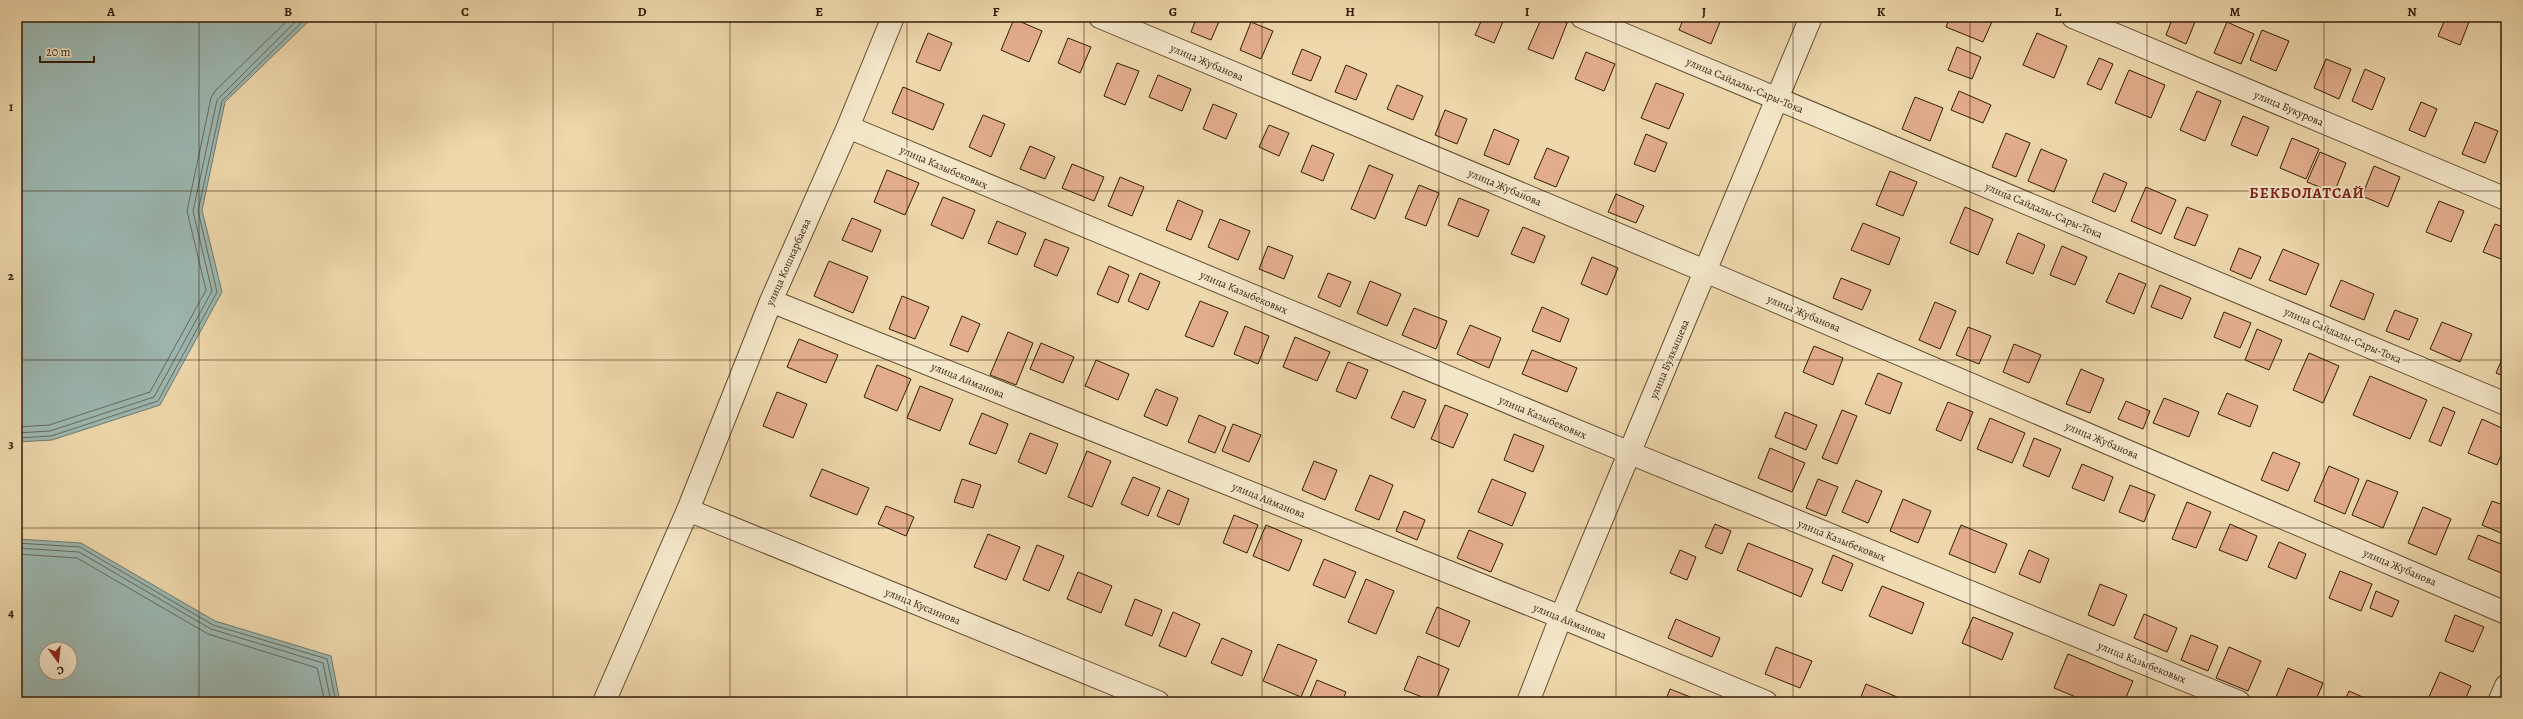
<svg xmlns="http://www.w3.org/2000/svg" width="2523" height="719" viewBox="0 0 2523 719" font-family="Alegreya,serif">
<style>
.water{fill:#9cb8b2;stroke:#727a6d;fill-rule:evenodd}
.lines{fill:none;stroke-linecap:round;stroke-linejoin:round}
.shore{stroke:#686a5c;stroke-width:1}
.building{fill:#e3ad8d;stroke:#331c05}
.minor-casing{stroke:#624b2f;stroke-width:24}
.minor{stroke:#f4e6c9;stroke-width:22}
.grid{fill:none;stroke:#331c05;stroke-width:1;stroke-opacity:0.55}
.labels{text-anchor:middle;stroke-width:4;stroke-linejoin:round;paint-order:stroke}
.street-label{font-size:11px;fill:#331c05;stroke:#f4e6c9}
.district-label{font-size:15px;font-weight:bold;letter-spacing:1px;fill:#7a1f14;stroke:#f4e6c9}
.neatline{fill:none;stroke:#331c05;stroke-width:1.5}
.grid-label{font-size:13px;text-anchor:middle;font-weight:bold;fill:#331c05}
</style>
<rect width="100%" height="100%" fill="#eed8ac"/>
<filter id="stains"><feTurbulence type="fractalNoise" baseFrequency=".005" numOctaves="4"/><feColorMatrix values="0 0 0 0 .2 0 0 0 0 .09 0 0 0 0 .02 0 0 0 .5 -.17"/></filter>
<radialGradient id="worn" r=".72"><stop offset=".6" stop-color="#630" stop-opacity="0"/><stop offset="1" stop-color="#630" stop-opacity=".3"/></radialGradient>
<path class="water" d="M17,17h296l-88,85 -23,108 20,82 -62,113 -108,35 -35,2z
M17,539l64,4 134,78 116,35 9,46h-323zM46,649h24v24h-24z"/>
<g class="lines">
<path class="shore" d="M17,427l32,-2 101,-33 56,-102 -19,-79 24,-113 4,-7 76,-74
M17,433l33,-2 104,-34 58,-106 -19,-80 24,-111 83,-83
M17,438l34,-2 107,-35 59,-109 -19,-81 24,-110 85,-84
M17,543l63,4 133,78 114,34 9,43
M17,548l62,4 132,77 112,34 8,39
M17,554l60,4 131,76 109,34 8,34"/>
</g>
<path class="building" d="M1197,17h24l-10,23 -20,-8z
M1483,17h22l-11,26 -19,-8z
M1542,17h10l15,6 -14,36 -25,-10z
M1684,17h23l13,5 -9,22 -32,-14z
M1950,17h44l-11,25 -37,-15z
M2173,17h24l-11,27 -20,-9z
M2446,17h25l-11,28 -22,-9z
M1014,19l28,12 -13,31 -28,-12z
M1251,22l22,9 -12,28 -21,-9z
M2227,22l27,12 -13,30 -27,-11z
M2262,30l27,11 -13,30 -26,-11z
M928,33l24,10 -12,28 -24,-9z
M2037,33l30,13 -13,32 -31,-13z
M1068,38l23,9 -11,26 -22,-10z
M1957,47l24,10 -9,22 -24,-9z
M1302,49l19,8 -10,24 -19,-7z
M1586,52l29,12 -11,27 -29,-12z
M2506,56v10l-4,-1z
M2099,58l14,6 -12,26 -14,-6z
M2326,59l25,10 -12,30 -25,-11z
M1117,63l22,8 -14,34 -21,-9z
M1346,65l21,9 -11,26 -21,-8z
M2365,69l20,9 -13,32 -20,-9z
M2129,70l36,15 -14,33 -36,-15z
M1158,75l33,14 -9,22 -33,-14z
M1656,83l28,11 -15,35 -28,-11z
M1397,85l26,11 -10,24 -26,-11z
M903,87l41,17 -11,26 -41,-17z
M1959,91l32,14 -8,18 -32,-13z
M2197,91l24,10 -16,40 -25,-11z
M1915,97l28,11 -13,33 -28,-12z
M2421,102l16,7 -12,28 -16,-7z
M1213,104l24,10 -11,25 -23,-10z
M1445,110l22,9 -10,25 -22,-9z
M983,115l22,9 -14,33 -22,-10z
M2243,116l26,11 -12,29 -26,-11z
M2475,122l23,9 -13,32 -23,-9z
M1269,125l20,8 -10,23 -20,-9z
M1494,129l25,11 -10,25 -25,-10z
M2006,133l24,10 -14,34 -24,-10z
M1646,134l21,9 -12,29 -21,-8z
M2292,138l27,11 -13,30 -26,-11z
M1312,145l22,9 -11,27 -22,-9z
M1030,146l25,11 -10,22 -25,-10z
M1547,148l22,9 -13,30 -22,-9z
M2041,149l26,11 -13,32 -26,-11z
M2320,152l26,11 -12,30 -27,-11z
M1072,164l32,13 -10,24 -32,-13z
M1369,165l24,10 -18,44 -24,-10z
M2374,166l26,11 -12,30 -26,-11z
M887,170l32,13 -14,32 -31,-13z
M1890,171l27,11 -14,34 -27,-11z
M2104,173l23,10 -12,29 -23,-10z
M1120,177l24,10 -12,29 -24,-10z
M1419,185l20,8 -13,33 -21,-8z
M2146,187l30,13 -15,34 -30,-13z
M1616,194l28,12 -8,17 -28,-11z
M943,197l32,13 -12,29 -32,-14z
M1459,198l30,12 -11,27 -30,-12z
M1178,200l25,11 -12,29 -25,-10z
M2439,201l25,10 -13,31 -25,-10z
M1965,207l28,12 -15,36 -28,-12z
M2187,207l21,8 -13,31 -21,-8z
M852,218l29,12 -9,22 -30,-12z
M1220,219l30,12 -12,29 -30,-13z
M997,221l29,12 -9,22 -29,-12z
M1863,223l37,15 -11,27 -38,-15z
M2495,224l11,4v19l-5,12 -18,-7z
M1523,227l22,9 -11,27 -23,-9z
M2018,233l27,12 -12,29 -27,-11z
M1045,239l24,9 -12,28 -23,-10z
M1268,246l25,10 -9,23 -25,-10z
M2062,246l25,11 -12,28 -25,-10z
M2239,248l22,9 -10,22 -21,-9z
M2283,249l36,15 -13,31 -37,-15z
M1592,257l26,11 -11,27 -26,-11z
M829,261l39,16 -15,36 -39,-17z
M1109,266l20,9 -11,28 -21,-9z
M1140,273l20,9 -12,28 -20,-9z
M1328,273l23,9 -11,25 -22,-10z
M2119,273l27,11 -12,30 -28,-12z
M1841,278l30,12 -9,20 -29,-12z
M2341,280l33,14 -10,26 -34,-14z
M1370,281l31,13 -14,32 -30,-13z
M2160,285l31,13 -9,21 -31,-12z
M902,296l27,11 -14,32 -26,-10z
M1200,301l28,11 -15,35 -28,-11z
M1935,302l21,9 -16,38 -21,-9z
M1542,307l27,12 -9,23 -28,-11z
M1414,308l33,13 -11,28 -34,-14z
M2395,310l23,9 -9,21 -23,-9z
M2224,312l27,11 -11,25 -26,-11z
M962,316l18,8 -12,28 -18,-7z
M2442,322l30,12 -12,28 -30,-13z
M1470,325l31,13 -12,30 -32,-14z
M1245,326l24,10 -11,28 -24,-10z
M1968,327l23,9 -12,28 -23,-9z
M2257,329l25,11 -13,30 -24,-10z
M1008,332l25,11 -17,42 -26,-10z
M1295,337l35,15 -13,29 -34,-14z
M799,339l39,16 -12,28 -39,-16z
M1041,343l33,14 -11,26 -33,-14z
M2014,344l27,11 -12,28 -26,-11z
M1814,346l29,12 -10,27 -30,-13z
M1532,350l45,18 -10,24 -45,-18z
M2506,350v27l-10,-4z
M2309,353l30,13 -16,37 -30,-13z
M1096,360l33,14 -11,26 -33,-14z
M1348,362l20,8 -12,29 -20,-8z
M877,365l34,14 -14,32 -33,-14z
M2081,369l23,10 -14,34 -24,-9z
M1878,373l24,10 -12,31 -25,-10z
M2370,376l57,24 -17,39 -57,-24z
M920,386l33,13 -13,32 -33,-13z
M1156,389l22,9 -11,28 -23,-10z
M1403,391l23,9 -12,28 -23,-10z
M777,392l30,12 -14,34 -30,-12z
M2227,393l31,13 -8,21 -32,-13z
M2164,398l35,14 -10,25 -36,-14z
M2126,401l24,10 -7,18 -25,-10z
M1948,402l25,10 -12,29 -25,-11z
M1445,405l23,9 -15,34 -22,-9z
M2443,407l12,5 -14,34 -12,-5z
M1842,410l15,6 -20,48 -15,-6z
M1785,412l32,13 -11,25 -31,-13z
M982,413l26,11 -12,30 -27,-10z
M1199,415l27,12 -11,26 -27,-11z
M1990,418l35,15 -13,30 -35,-14z
M2482,419l24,11v13l-9,22 -29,-12z
M1233,424l28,11 -12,27 -27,-11z
M1030,433l28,11 -12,30 -28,-12z
M1514,434l30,12 -11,26 -29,-12z
M2034,438l27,11 -12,28 -26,-11z
M1770,448l35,15 -13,29 -34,-14z
M1087,451l24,10 -19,46 -24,-10z
M2273,452l27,11 -12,28 -27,-11z
M1314,461l23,9 -12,30 -23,-10z
M2082,464l31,13 -9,24 -32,-13z
M2329,466l30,13 -14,35 -31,-13z
M822,469l47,19 -12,27 -47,-19z
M1370,475l23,10 -14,35 -24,-10z
M1133,477l27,11 -12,28 -27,-12z
M962,479l19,6 -8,23 -19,-6z
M1492,479l34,14 -14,33 -34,-14z
M1818,479l20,8 -12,29 -20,-8z
M1856,480l26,11 -14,32 -26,-11z
M2367,480l31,12 -15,36 -31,-13z
M2130,485l25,10 -11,27 -25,-10z
M1168,490l21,9 -10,26 -22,-9z
M1903,499l28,12 -13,32 -28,-12z
M2492,501l14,5v29l-24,-10z
M2187,502l24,10 -15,36 -24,-9z
M886,506l28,11 -8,19 -28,-12z
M2423,507l28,12 -15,36 -28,-12z
M1404,511l21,9 -8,20 -21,-9z
M1234,515l24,10 -11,28 -24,-10z
M1715,524l16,7 -9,23 -17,-7z
M2230,524l27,12 -10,25 -28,-11z
M1266,525l36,15 -13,31 -36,-15z
M1961,525l46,19 -12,29 -46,-19z
M1469,530l34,14 -12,28 -34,-14z
M988,534l32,13 -14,33 -32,-13z
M2478,535l28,11v29l-38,-16z
M2279,542l27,12 -10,25 -28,-12z
M1748,543l65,26 -12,28 -64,-27z
M1037,545l27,11 -15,35 -26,-11z
M1680,550l16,7 -9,23 -17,-7z
M2029,550l20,9 -9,24 -21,-9z
M1833,555l20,9 -11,27 -20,-8z
M1324,559l32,13 -11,26 -32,-13z
M2340,571l32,13 -11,27 -32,-13z
M1078,572l34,14 -11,27 -34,-14z
M1366,579l28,12 -18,43 -28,-12z
M2100,584l27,11 -13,31 -26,-11z
M1882,586l42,17 -12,31 -43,-18z
M2376,591l23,10 -7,16 -22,-9z
M1135,599l27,11 -10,26 -27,-11z
M1437,607l33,14 -11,26 -33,-14z
M1173,612l27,12 -14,33 -27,-11z
M2144,614l33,14 -10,24 -33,-14z
M2455,615l29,12 -11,25 -28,-11z
M1973,617l40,16 -11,27 -40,-17z
M1676,619l44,19 -8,19 -44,-19z
M2191,635l27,11 -10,25 -27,-11z
M1222,638l30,13 -10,25 -31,-13z
M1278,644l39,16 -16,37 -38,-16z
M1776,647l36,14 -12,27 -35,-14z
M2229,647l32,14 -13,30 -32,-13z
M2068,654l65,27 -9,21h-36l-34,-14z
M1418,656l31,13 -14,33 -31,-12z
M2288,668l35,15 -8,19h-41z
M2440,672l31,14 -7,16h-28l-8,-3z
M1317,680l29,12 -4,10h-34z
M1866,684l43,18h-50z
M1670,689l28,11 -1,2h-32z
M2349,691l25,11h-30z"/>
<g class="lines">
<g class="minor-casing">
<path id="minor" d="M1100,17l605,254 801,342
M1582,17l924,387
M2073,17l433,182
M848,127l782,326 609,249
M771,301l790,316 205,85
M688,510l470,192
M604,702l84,-192 83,-209 77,-174 45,-110
M1528,702l33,-85 250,-600
M2499,702l7,-16"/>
</g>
<use href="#minor" class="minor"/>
</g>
<path class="grid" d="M199,17v685M376,17v685M553,17v685M730,17v685M907,17v685M1084,17v685M1262,17v685M1439,17v685M1616,17v685M1793,17v685M1970,17v685M2147,17v685M2324,17v685M17,191h2489M17,360h2489M17,528h2489"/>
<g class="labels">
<g class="street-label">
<text transform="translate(1207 62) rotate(23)" y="4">улица Жубанова</text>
<text transform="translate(1745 85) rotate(23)" y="4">улица Сайдалы-Сары-Тока</text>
<text transform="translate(2289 108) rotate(23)" y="4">улица Букурова</text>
<text transform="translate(944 167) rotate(23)" y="4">улица Казыбековых</text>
<text transform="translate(1505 187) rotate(23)" y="4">улица Жубанова</text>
<text transform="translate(2044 210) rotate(23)" y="4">улица Сайдалы-Сары-Тока</text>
<text transform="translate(788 262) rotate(-66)" y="4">улица Кошкарбаева</text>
<text transform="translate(1244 292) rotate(23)" y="4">улица Казыбековых</text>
<text transform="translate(1804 313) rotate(23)" y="4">улица Жубанова</text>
<text transform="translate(2343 335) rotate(23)" y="4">улица Сайдалы-Сары-Тока</text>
<text transform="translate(1669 359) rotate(-67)" y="4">улица Булкышева</text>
<text transform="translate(968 380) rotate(22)" y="4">улица Айманова</text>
<text transform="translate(1543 417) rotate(23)" y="4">улица Казыбековых</text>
<text transform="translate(2102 440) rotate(23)" y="4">улица Жубанова</text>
<text transform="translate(1269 500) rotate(22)" y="4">улица Айманова</text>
<text transform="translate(1842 540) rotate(22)" y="4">улица Казыбековых</text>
<text transform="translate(2400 567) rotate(23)" y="4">улица Жубанова</text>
<text transform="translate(923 606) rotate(22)" y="4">улица Кусаинова</text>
<text transform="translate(1570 621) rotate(22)" y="4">улица Айманова</text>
<text transform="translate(2142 662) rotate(22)" y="4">улица Казыбековых</text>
</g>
<g class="district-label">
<text x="2307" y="198">БЕКБОЛАТСАЙ</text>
</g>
</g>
<rect width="2523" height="719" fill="none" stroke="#eed8ac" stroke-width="44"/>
<g transform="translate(58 661) rotate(165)"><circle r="19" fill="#f4e6c9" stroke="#a7957b"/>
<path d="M0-3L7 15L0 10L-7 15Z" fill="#8f2418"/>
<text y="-6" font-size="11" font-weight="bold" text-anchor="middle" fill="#331c05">С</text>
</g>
<path d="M40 56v6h54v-6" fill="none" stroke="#331c05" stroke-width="2"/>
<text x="46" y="56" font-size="12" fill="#331c05" stroke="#f4e6c9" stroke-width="3" paint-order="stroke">20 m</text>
<rect x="22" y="22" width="2479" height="675" class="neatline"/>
<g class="grid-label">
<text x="111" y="16">A</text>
<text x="288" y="16">B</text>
<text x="465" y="16">C</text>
<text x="642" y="16">D</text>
<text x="819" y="16">E</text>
<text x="996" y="16">F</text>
<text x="1173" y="16">G</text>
<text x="1350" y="16">H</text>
<text x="1527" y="16">I</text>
<text x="1704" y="16">J</text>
<text x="1881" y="16">K</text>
<text x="2058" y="16">L</text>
<text x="2235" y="16">M</text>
<text x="2412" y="16">N</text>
<text x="11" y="111">1</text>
<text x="11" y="280">2</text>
<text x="11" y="448">3</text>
<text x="11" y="617">4</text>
</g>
<rect width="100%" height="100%" filter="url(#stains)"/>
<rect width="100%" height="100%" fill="url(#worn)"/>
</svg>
